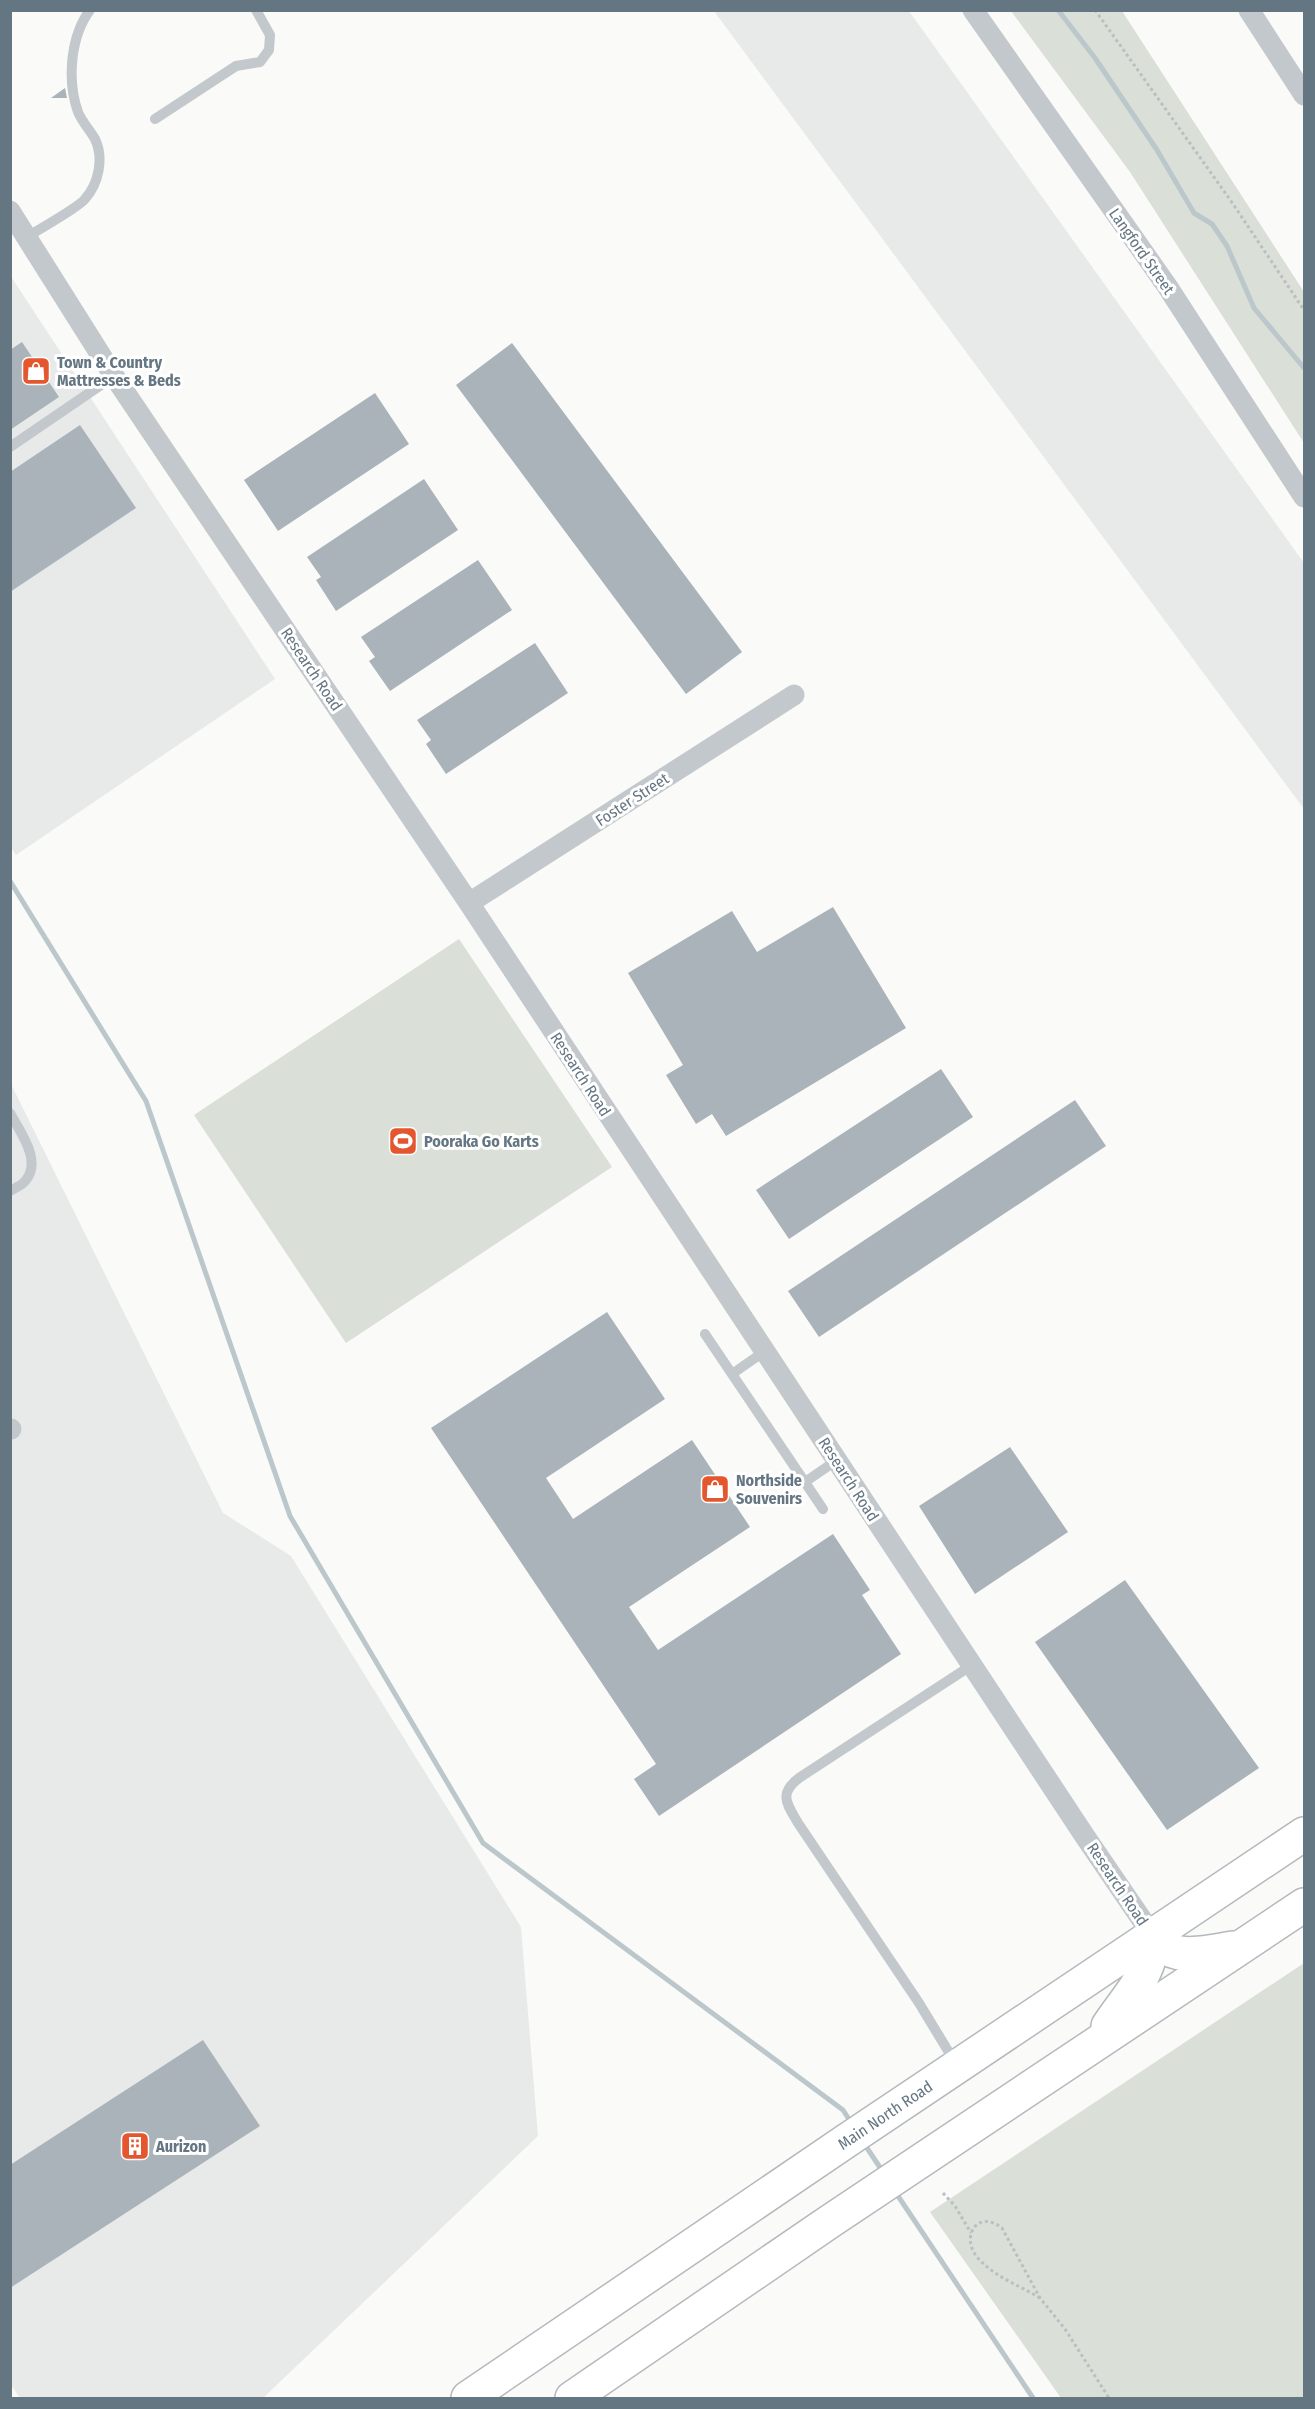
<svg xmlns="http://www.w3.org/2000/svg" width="1315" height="2409" viewBox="0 0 1315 2409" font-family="'Fira Sans Condensed',sans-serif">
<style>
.built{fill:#e8e9e9}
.green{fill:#dadfd7}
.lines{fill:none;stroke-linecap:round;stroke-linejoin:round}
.stream{stroke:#bbc7cb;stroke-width:5}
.building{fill:#aab3b9}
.trunk-casing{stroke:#b4b9bd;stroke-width:36}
.path{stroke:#bbbfc2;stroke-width:3;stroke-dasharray:3 3;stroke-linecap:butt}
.service{stroke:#c3c8cc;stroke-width:10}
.minor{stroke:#c3c8cc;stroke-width:21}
.trunk{stroke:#fff;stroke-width:33}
.labels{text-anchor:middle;stroke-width:6;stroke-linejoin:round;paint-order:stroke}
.street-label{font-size:16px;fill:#657683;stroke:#fff}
.poi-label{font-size:16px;font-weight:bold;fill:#657683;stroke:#fff;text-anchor:start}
</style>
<rect width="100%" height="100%" fill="#fafaf8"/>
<path class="built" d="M714,11h195l395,552v246z
M10,275l265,404 -259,176 -6,-9z
M10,1082l213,431 68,43 230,371 17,209 -275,262h-243l-9,-13z"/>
<path class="green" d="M1011,11h111l182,281v151l-174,-271z
M459,939l153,228 -266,176 -152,-228z
M1304,1963v435h-243l-131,-186z"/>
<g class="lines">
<path class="stream" d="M1058,10l37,48 62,92 37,63 18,11 15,22 27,62 50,60
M10,881l136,220 144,415 193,327 360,267 9,14
M863,2142l20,30
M894,2190l139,208"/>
</g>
<path class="building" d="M65,88l2,10h-16z
M22,342l37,55 -49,33v-80z
M512,343l230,309 -56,42 -230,-309z
M375,393l34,51 -131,87 -34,-51z
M80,425l56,83 -126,84v-120z
M424,479l34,51 -122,81 -20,-31 5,-3 -14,-20z
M478,560l34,50 -122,81 -21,-30 6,-4 -14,-20z
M535,643l33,50 -122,81 -20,-30 5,-4 -14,-20z
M833,907l73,121 -180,108 -14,-22 -16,10 -30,-49 17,-10 -55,-92 104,-62 25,41z
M941,1069l32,48 -184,122 -33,-49z
M1075,1100l31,46 -287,191 -31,-46z
M607,1312l58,87 -119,79 27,41 119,-79 58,87 -121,80 29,43 175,-116 37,56 -8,5 39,59 -242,162 -25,-37 22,-15 -225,-336z
M1010,1447l58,85 -93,62 -56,-88z
M1125,1580l134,188 -92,62 -132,-188z
M203,2040l57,86 -250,162v-123z"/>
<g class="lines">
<g class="trunk-casing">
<g id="trunk">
<path d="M1153,1936c4,4 9,10 15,13 18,10 48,1 67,-1"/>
<path d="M1108,2026c21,-32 43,-50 45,-90"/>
<path id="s1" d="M468,2398l378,-257 458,-307"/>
<path d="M572,2398l257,-176 475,-317"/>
</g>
</g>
<path class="path" d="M1095,10l136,191 73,109
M943,2193l12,13 16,27
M1040,2298c-21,-13 -46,-21 -63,-41 -17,-21 1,-48 25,-29l38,70 25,31 44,69"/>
<path class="service" d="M155,119l81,-53 24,-4 9,-12 1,-15 -14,-25
M27,237c12,-8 51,-29 58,-38 14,-16 19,-41 10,-60 -5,-9 -13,-17 -17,-27 -11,-31 -8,-75 12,-102
M10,447l104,-71
M10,1113c10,19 32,47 16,67 -3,5 -11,8 -16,11
M705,1334l118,175
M732,1374l33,-23
M805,1482l32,-22
M956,2064l-37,-61 -121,-180c-11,-19 -20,-29 1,-45l173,-113"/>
<path class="minor" d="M973,10l194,276 137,211
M1249,10l55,85
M10,211l104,165 355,527 615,932 69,101
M469,903l325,-208
M10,1429h1"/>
<use href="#trunk" class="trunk"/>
</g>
<defs>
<g id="shop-square" transform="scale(1.5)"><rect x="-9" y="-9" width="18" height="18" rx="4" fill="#e4572e" stroke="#fff"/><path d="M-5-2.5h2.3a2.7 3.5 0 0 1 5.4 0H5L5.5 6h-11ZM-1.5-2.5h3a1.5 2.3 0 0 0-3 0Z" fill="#fff"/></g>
<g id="stadium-square" transform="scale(1.5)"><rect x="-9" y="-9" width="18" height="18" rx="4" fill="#e4572e" stroke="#fff"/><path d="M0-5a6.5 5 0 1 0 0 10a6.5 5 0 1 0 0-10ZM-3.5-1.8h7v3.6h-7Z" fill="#fff"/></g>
<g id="building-square" transform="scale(1.5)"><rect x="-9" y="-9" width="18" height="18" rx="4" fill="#e4572e" stroke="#fff"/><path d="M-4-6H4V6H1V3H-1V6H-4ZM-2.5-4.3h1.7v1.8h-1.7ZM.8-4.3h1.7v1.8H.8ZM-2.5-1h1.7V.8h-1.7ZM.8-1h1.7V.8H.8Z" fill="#fff"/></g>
</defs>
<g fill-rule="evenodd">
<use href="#shop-square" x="36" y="371"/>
<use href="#stadium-square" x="403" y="1141"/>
<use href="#shop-square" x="715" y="1489"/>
<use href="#building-square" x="135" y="2146"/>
</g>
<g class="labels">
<g class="street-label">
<text transform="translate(1142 251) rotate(55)" y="6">Langford Street</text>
<text transform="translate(312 669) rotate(56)" y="6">Research Road</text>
<text transform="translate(632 799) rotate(-33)" y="6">Foster Street</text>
<text transform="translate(581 1074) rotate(57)" y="6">Research Road</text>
<text transform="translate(849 1479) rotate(57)" y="6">Research Road</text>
<text transform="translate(1118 1884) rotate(56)" y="6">Research Road</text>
<text dy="6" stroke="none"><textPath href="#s1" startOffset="504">Main North Road</textPath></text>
</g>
<g class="poi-label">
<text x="57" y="368">Town &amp; Country<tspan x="57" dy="18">Mattresses &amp; Beds</tspan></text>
<text x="424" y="1147">Pooraka Go Karts</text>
<text x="736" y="1486">Northside<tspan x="736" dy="18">Souvenirs</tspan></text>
<text x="156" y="2152">Aurizon</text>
</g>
</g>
<rect width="1315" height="2409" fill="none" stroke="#657683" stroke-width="24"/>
</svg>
